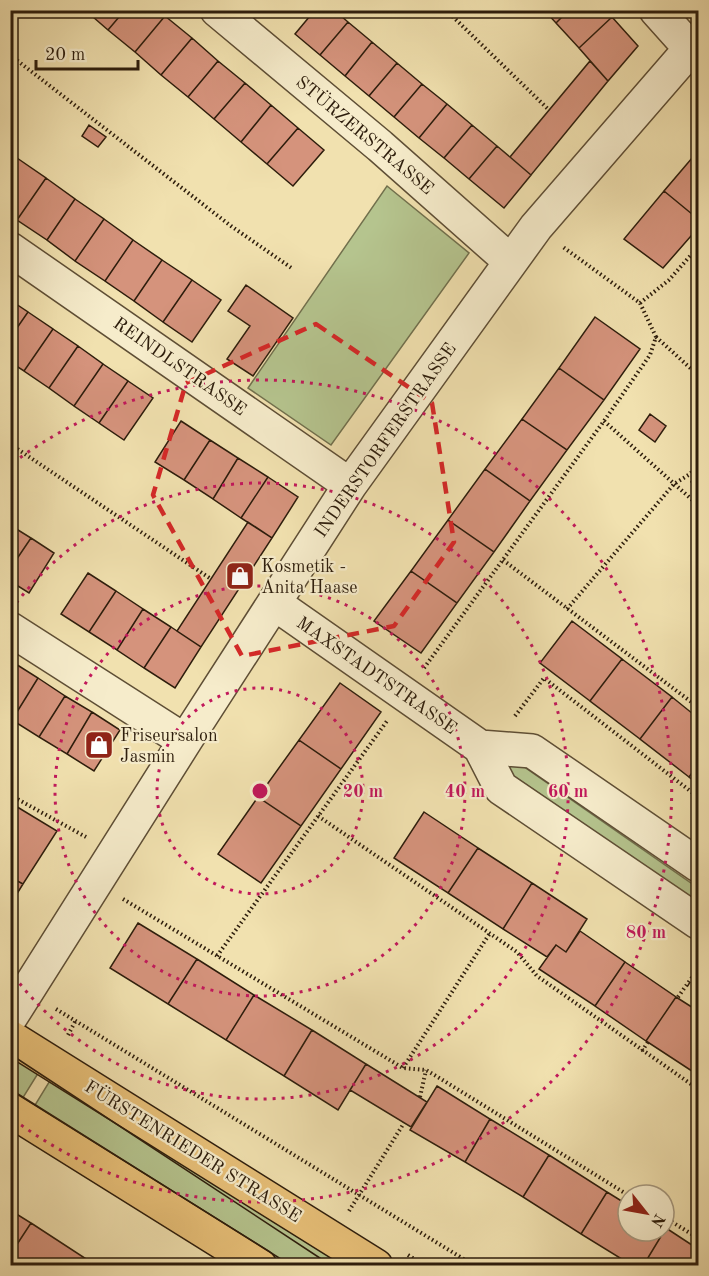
<svg xmlns="http://www.w3.org/2000/svg" width="709" height="1276" viewBox="0 0 709 1276" font-family="'Old Standard TT',serif">
<style>
.green{fill:#b5c48e;stroke:#71704d;stroke-width:1.5}
.building{fill:#d5937c;stroke:#2d1d0c;stroke-width:1.5}
.lines{fill:none;stroke-linecap:round;stroke-linejoin:round}
.minor-casing{stroke:#5e4e35;stroke-width:36}
.major-casing{stroke:#2d1d0c;stroke-width:36}
.path{stroke:#2d1d0c;stroke-width:4;stroke-dasharray:1.5 3;stroke-linecap:butt}
.minor{stroke:#f6eccb;stroke-width:33}
.major{stroke:#e8c078;stroke-width:33}
.tram{stroke:#2d1d0c;stroke-width:1.5}
.marked{fill:none;stroke:#d62828;stroke-width:4.5;stroke-dasharray:12 8;stroke-linejoin:round}
.ring{fill:none;stroke:#c2185b;stroke-width:3;stroke-dasharray:3 6}
.labels{text-anchor:middle;stroke-width:4.5;stroke-linejoin:round;paint-order:stroke}
.street-label{font-size:18px;fill:#2d1d0c;stroke:#f6eccb}
.poi-label{font-size:18px;fill:#2d1d0c;stroke:#f6eccb;text-anchor:start}
.centre{fill:#c2185b;stroke:#f6eccb;stroke-width:3}
.ring-label{font-size:18px;text-anchor:middle;font-weight:bold;fill:#c2185b;stroke:#f6eccb;stroke-width:4.5;stroke-linejoin:round;paint-order:stroke}
</style>
<rect width="100%" height="100%" fill="#f1e1af"/>
<filter id="stains"><feTurbulence type="fractalNoise" baseFrequency=".00333" numOctaves="4"/><feColorMatrix values="0 0 0 0 .2 0 0 0 0 .09 0 0 0 0 .02 0 0 0 .5 -.17"/></filter>
<radialGradient id="worn" r=".72"><stop offset=".6" stop-color="#630" stop-opacity="0"/><stop offset="1" stop-color="#630" stop-opacity=".3"/></radialGradient>
<path class="green" d="M387,186l82,67 -138,192 -83,-57z
M517,762l181,126v15l-187,-129 -7,-8z
M10,1048l32,19 -23,37 -8,-5z
M54,1074l304,191h-80l-246,-155z"/>
<path class="building" d="M85,10h40l-17,20z
M125,10h34l6,6 -30,36 -27,-22z
M315,10h19l14,12 -28,33 -25,-21z
M544,10h25l-13,13z
M569,10h37l6,7 -33,31 -23,-25z
M165,16l27,22 -31,37 -26,-23z
M612,17l26,29 -30,35 -29,-33z
M348,22l24,20 -27,34 -25,-21z
M192,38l26,23 -30,36 -27,-22z
M372,42l25,21 -28,33 -24,-20z
M218,61l27,22 -31,36 -26,-22z
M590,61l18,20 -77,94 -21,-18z
M397,63l25,21 -28,33 -25,-21z
M245,83l26,22 -30,37 -27,-23z
M422,84l25,20 -28,34 -25,-21z
M447,104l25,21 -28,33 -25,-20z
M271,105l27,23 -31,36 -26,-22z
M89,125l17,12 -8,10 -16,-11z
M472,125l25,21 -28,33 -25,-21z
M298,128l26,22 -31,36 -26,-22z
M497,146l34,29 -27,33 -35,-29z
M698,151v68l-34,-28z
M17,158l29,20 -29,42 -7,-5v-48z
M46,178l29,21 -28,41 -30,-20z
M664,191l34,28v9l-35,40 -39,-29z
M75,199l29,20 -29,42 -28,-21z
M104,219l29,21 -28,41 -30,-20z
M133,240l29,20 -28,41 -29,-20z
M162,260l30,20 -29,42 -29,-21z
M192,280l29,20 -29,42 -29,-20z
M246,285l47,33 -40,58 -26,-17 23,-33 -22,-15z
M10,300l18,12 -18,26z
M28,312l25,17 -29,42 -14,-9v-24z
M595,317l45,32 -36,51 -45,-32z
M53,329l25,17 -29,42 -25,-17z
M78,346l25,18 -29,42 -25,-18z
M103,364l25,17 -29,42 -25,-17z
M559,368l45,32 -37,50 -45,-31z
M128,381l25,17 -29,42 -25,-17z
M650,414l16,12 -11,16 -16,-12z
M522,419l45,31 -37,51 -45,-32z
M181,421l29,19 -26,40 -29,-18z
M210,440l28,18 -25,41 -29,-19z
M238,458l30,19 -27,41 -28,-19z
M485,469l45,32 -36,51 -46,-32z
M698,473v15l-7,-6z
M268,477l30,20 -26,41 -31,-20z
M448,520l46,32 -37,51 -46,-32z
M248,522l24,16 -71,109 -24,-16z
M10,525l21,13 -21,31z
M31,538l23,15 -25,40 -19,-12v-12z
M411,571l46,32 -36,50 -47,-32z
M88,573l28,18 -27,41 -28,-18z
M116,591l27,18 -26,41 -28,-18z
M143,609l28,18 -27,41 -27,-18z
M572,621l50,38 -32,42 -50,-38z
M171,627l30,20 -26,41 -31,-20z
M622,659l50,38 -32,42 -50,-38z
M11,661l27,17 -26,42 -2,-1z
M38,678l27,18 -26,41 -27,-17z
M340,683l41,29 -40,57 -42,-29z
M65,696l27,16 -25,42 -28,-17z
M672,697l26,21v47l-9,12 -49,-38z
M92,712l28,18 -26,41 -27,-17z
M299,740l42,29 -40,57 -43,-29z
M698,765v19l-9,-7z
M258,797l43,29 -40,57 -43,-29z
M14,805l43,26 -34,53 -13,-7v-67z
M424,812l54,36 -30,45 -54,-35z
M478,848l54,35 -29,46 -55,-36z
M10,877l13,7 -13,21z
M532,883l55,36 -21,33 -10,-7 -9,12 -44,-28z
M138,923l59,36 -29,45 -58,-36z
M580,931l45,31 -30,44 -56,-37 17,-24 10,7z
M197,959l57,36 -28,45 -58,-36z
M625,962l51,35 -30,44 -51,-35z
M254,995l58,35 -28,46 -58,-36z
M676,997l22,14v64l-52,-34z
M312,1030l54,34 -28,46 -54,-34z
M366,1064l61,38 -16,25 -61,-37z
M437,1086l53,33 -25,43 -55,-32z
M490,1119l59,36 -26,42 -58,-35z
M549,1155l58,37 -26,42 -58,-37z
M607,1192l21,13v26h36v-4l2,1 -23,38h-10l-52,-32z
M10,1210l21,13 -21,32z
M31,1223l66,43h-87v-11z
M666,1228l32,21v17h-55z"/>
<g class="lines">
<g class="minor-casing">
<path id="minor" d="M217,10l163,136 130,115
M656,10l34,38
M10,249l340,236
M274,603l206,144 21,41 197,134
M10,629l175,112
M480,747l52,4 166,114
M10,1018l175,-277 165,-256 186,-258 162,-187"/>
</g>
<g class="major-casing">
<path id="major" d="M10,1037l366,229
M10,1110l250,156"/>
</g>
<path class="path" d="M446,10l103,100
M10,55l221,171 62,43
M640,303l29,-23 29,-33
M656,337l42,38
M604,421l94,84
M10,444l201,135
M503,560l195,147
M567,609l107,-125 16,-10 8,-9
M424,668l180,-247 46,-66 6,-18 -16,-34 -77,-56
M515,716l29,-38 154,119
M10,795l76,42
M318,816l199,136 20,24 161,113
M123,899l280,169 23,2 15,9 187,116
M217,956l170,-235
M688,984l10,6
M678,997l20,-28
M56,1009l419,257
M68,1035l8,-15
M642,1051l6,-9
M403,1068l87,-135
M420,1097l6,-27
M349,1211l55,-88
M664,1217l34,21
M408,1255l17,11"/>
<use href="#minor" class="minor"/>
<use href="#major" class="major"/>
<path class="tram" d="M10,1054l322,212
M10,1089l282,177"/>
</g>
<path class="marked" d="M316,324l116,79 22,139 -60,84 -152,30 -89,-161 33,-112z"/>
<g class="ring">
<circle cx="260" cy="791" r="103"/>
<circle cx="260" cy="791" r="205"/>
<path d="M11 610A308 308 0 1 1 11 972"/>
<path d="M13 463A411 411 0 1 1 13 1119"/>
</g>
<defs>
<g id="shop-square" transform="scale(1.5)"><rect x="-9" y="-9" width="18" height="18" rx="4" fill="#8f2418" stroke="#f6eccb"/><path d="M-5-2.5h2.3a2.7 3.5 0 0 1 5.4 0H5L5.5 6h-11ZM-1.5-2.5h3a1.5 2.3 0 0 0-3 0Z" fill="#fff"/></g>
</defs>
<g fill-rule="evenodd">
<use href="#shop-square" x="240" y="576"/>
<use href="#shop-square" x="99" y="745"/>
</g>
<g class="labels">
<g class="street-label">
<text transform="translate(365 135) rotate(40)" y="6">STÜRZERSTRASSE</text>
<text transform="translate(180 366) rotate(35)" y="6">REINDLSTRASSE</text>
<text transform="translate(385 440) rotate(-55)" y="6">INDERSTORFERSTRASSE</text>
<text transform="translate(377 675) rotate(35)" y="6">MAXSTADTSTRASSE</text>
<text transform="translate(193 1151) rotate(32)" y="6">FÜRSTENRIEDER STRASSE</text>
</g>
<g class="poi-label">
<text x="261" y="572">Kosmetik -<tspan x="261" dy="21">Anita Haase</tspan></text>
<text x="120" y="741">Friseursalon<tspan x="120" dy="21">Jasmin</tspan></text>
</g>
</g>
<circle cx="260" cy="791" r="9" class="centre"/>
<g class="ring-label">
<text x="363" y="797">20 m</text>
<text x="465" y="797">40 m</text>
<text x="568" y="797">60 m</text>
<text x="646" y="938">80 m</text>
</g>
<rect width="709" height="1276" fill="none" stroke="#f1e1af" stroke-width="36"/>
<rect x="12" y="12" width="685" height="1252" fill="none" stroke="#2d1d0c" stroke-width="3"/>
<rect x="18" y="18" width="673" height="1240" fill="none" stroke="#2d1d0c" stroke-width="1.5"/>
<g transform="translate(646 1213) rotate(121)"><circle r="28" fill="#f6eccb" stroke="#a6997f" stroke-width="1.5"/>
<path d="M0-4.5L10 22L0 15L-10 22Z" fill="#8f2418"/>
<text y="-9" font-size="16" font-weight="bold" text-anchor="middle" fill="#2d1d0c">N</text>
</g>
<path d="M36 60v9h102v-9" fill="none" stroke="#2d1d0c" stroke-width="3"/>
<text x="45" y="60" font-size="18" fill="#2d1d0c" stroke="#f6eccb" stroke-width="4.5" paint-order="stroke">20 m</text>
<rect width="100%" height="100%" filter="url(#stains)"/>
<rect width="100%" height="100%" fill="url(#worn)"/>
</svg>
